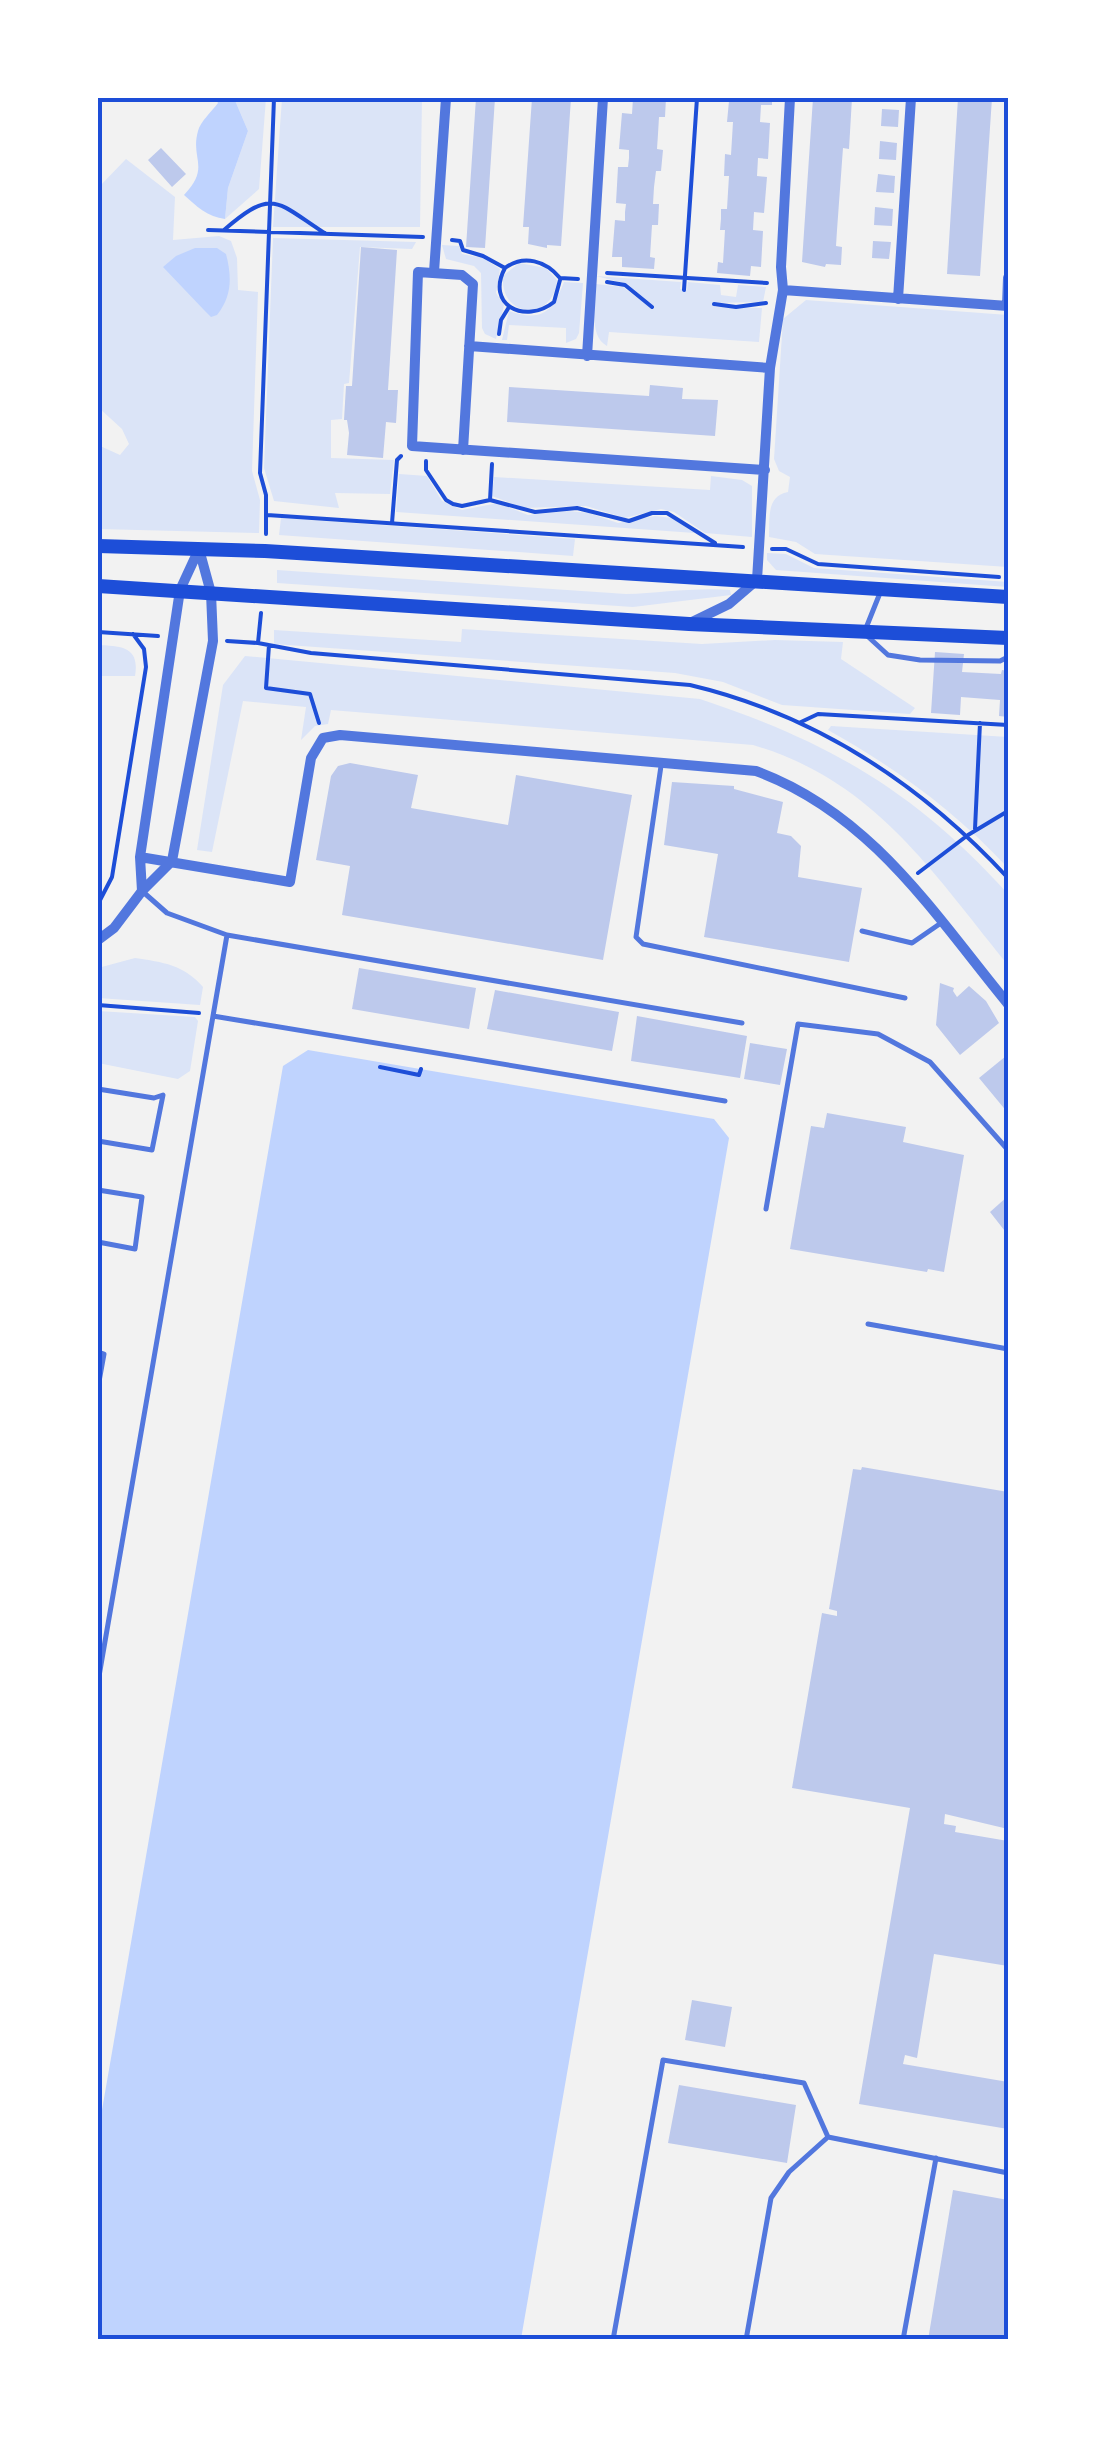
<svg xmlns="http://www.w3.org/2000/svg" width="1106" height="2437" viewBox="0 0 1106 2437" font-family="'Roboto Condensed',sans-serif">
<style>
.green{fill:#dbe4f7}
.water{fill:#bfd3fe}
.building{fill:#bdc9ec}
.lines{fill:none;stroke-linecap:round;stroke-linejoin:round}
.path{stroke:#1d4ed8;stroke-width:4}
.service{stroke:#5277de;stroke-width:5}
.minor{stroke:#5277de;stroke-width:10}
.secondary{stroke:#1d4ed8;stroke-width:14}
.neatline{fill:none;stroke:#1d4ed8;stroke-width:4}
</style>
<rect width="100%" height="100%" fill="#f2f2f2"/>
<path class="green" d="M234,98h32l-7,91 -34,30 3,-31 20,-57z
M282,98h140l-2,129h-147z
M126,159l49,38 -2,43 46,-4 12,5 6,17 1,32 20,2 -6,179 8,29 -1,33 -161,-4v-84l22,10 9,-11 -7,-15 -24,-22v-219z
M273,238l143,4 -4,7 -52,-2 -11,136 -5,1 -2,35 -11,1v38l63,2 -4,34 -55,-1 4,15 -65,-7 -10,-33z
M442,245l17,1 3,8 21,4 17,11 -4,24 8,12 -8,34 -11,-5 -3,-6 -1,-55 -7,-7 -28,-7z
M519,263l27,5 11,12c-4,43 -57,39 -54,-4z
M596,276l85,6 -1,7 7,1 1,-8 32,3 1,10 15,2 2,-12 28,2 -3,15 -50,1 2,4 47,1 -3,34 -150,-10 -2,14c-19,-10 -11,-43 -11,-62l27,3 28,21 -23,-24z
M564,282l19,1 -4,50 -3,6 -10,4v-15l-57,-3 -2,15h-5l7,-29c34,12 44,-1 55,-29z
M806,300l202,15v252l-193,-13 -19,-12 -27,-5c1,-19 -3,-41 19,-45l2,-15 -11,-6 -5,-12 9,-140z
M399,474l28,2 15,25 20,9 36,-7 30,12 40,-4 21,2 29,10 37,-7 17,2 23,15 -299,-21z
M711,476l31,4 10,6v51l-47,-4 -31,-21 -13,-3 -36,9 -39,-12 -62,2 -32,-12 2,-19 216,13z
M281,518l294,21 -2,17 -294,-21z
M767,553l19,1 28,14 194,14v5l-232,-17 -9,-10z
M277,570l349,24c35,-1 69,-7 104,-4l1,5 -98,12 -356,-24z
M462,629l240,15 73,-4 68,2 -2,17 74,49 -5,6 -128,-9 -59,-23 -48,-9 -401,-29v-14l187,12z
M98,645c24,1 42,2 37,31h-37z
M245,656l455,43c130,43 216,93 308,195v71c-75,-92 -134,-185 -255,-220l-422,-35 -3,14 -13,2 -14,14 5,-33 -63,-6 -31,151 -15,-2 26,-165z
M831,726l177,11v131c-53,-57 -112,-100 -180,-138z
M135,958c28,4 49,7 68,29l-3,18 -102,-7v-30z
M98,1011l97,6 3,4 -8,50 -12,8 -80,-16z"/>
<path class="water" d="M215,98h19l14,33 -20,57 -3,31c-17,-2 -29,-13 -41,-24 27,-28 6,-36 14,-64 2,-9 14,-20 20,-28z
M195,248h22l9,6c6,23 6,42 -9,61l-6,2 -7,-7 -41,-43 13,-11z
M308,1050l406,69 15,19 -208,1201 -423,1v-207l185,-1067z"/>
<path class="building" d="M476,98h19l-10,150 -19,-1z
M532,98h39l-10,148 -14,-1v3l-19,-4 1,-17h-6z
M633,98h33l-1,19h-6l-1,17 -1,15 6,1 -2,21h-5l-2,16 -1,17h6l-1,21h-6l-2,32 5,1 -1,11 -32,-2v-10h-10l3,-37 10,1v-9l1,-8 -10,-1 2,-36h10l1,-9v-8l-10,-1 3,-36 10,1z
M735,98h37v7h-11l-1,17 10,1 -2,36 -10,-1 -1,18 10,1 -3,36 -10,-1 -1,18 10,1 -2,36 -10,-1 -1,10 -33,-3 1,-11 5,1 2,-33h-5l1,-11v-10h6l1,-17 1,-16h-5l1,-22 6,1 2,-33h-6l2,-21h5z
M813,98h39l-3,51 -6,-1 -6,82 -1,16 6,1 -1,18 -15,-1 -1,3 -23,-5z
M958,98h34l-12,178 -33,-2z
M882,109l17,1 -1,17 -17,-1z
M880,141l17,2 -1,17 -17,-1z
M161,148l25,26 -14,13 -24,-27z
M878,174l17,2 -1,17 -18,-1z
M875,207l18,2 -1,17 -18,-1z
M873,241l18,1 -2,17 -17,-1z
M361,247l36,3 -9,140h10l-2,33 -10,-1 -3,36 -36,-3 2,-22 -2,-13h-3l2,-34h6z
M650,385l33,3 -1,11 36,1 -3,36 -208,-14 2,-35 140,9z
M935,652l29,2 -2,18 39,2 1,-4 6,1v46l-9,-1 1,-16 -39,-3 -1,18 -29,-2z
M350,763l68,12 -7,33 97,17 8,-50 116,20 -29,165 -261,-45 8,-49 -34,-6 15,-84 7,-10z
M672,782l62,4v3l49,13 -6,31 14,3 10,10 -3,31 64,11 -13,74 -145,-25 14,-83 -54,-9z
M359,968l117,20 -7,41 -117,-20z
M940,983l14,5 -1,3 4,6 12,-11 17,15 13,22 -39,32 -24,-30z
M495,990l124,22 -7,39 -125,-22z
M637,1016l110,20 -7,42 -109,-17z
M750,1043l37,6 -7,36 -36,-6z
M1006,1056l2,4v53l-29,-35z
M827,1113l79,14 -3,15 61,13 -20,117 -16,-3 -1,3 -137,-23 21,-123 13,2z
M1008,1196v39l-18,-23z
M862,1467l146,25v337l-63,-15 -1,10 12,2 -1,6 53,9v125l-74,-12 -17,104 -12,-3 -2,9 105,18v47l-149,-25 51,-296 -118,-20 30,-175 15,3v-5l-8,-2 24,-140 8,1z
M692,2000l40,7 -7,40 -40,-7z
M679,2085l117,20 -9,58 -119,-20z
M953,2190l55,10v140h-80z"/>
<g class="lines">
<path class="path" d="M208,230l215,7
M224,230c50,-43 52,-28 102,4
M452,240l8,1 3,9 20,6 22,12c19,-14 41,-7 55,10l18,1
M505,268c-20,37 20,57 49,34l6,-22
M607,273l160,10
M607,282l18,3 27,22
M684,290l13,-192
M714,304l22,3 30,-4
M499,334l2,-14 8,-13
M426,461v9l20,30 7,4 9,2 28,-6 45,12 42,-4 52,13 23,-8h15l48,30
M490,500l2,-36
M267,515l476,32
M392,523l5,-63 4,-4
M266,534v-39l-6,-22 14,-375
M772,549h14l32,15 181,13
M98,632l60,4
M227,641l31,2 53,10 379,32c126,30 231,99 318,193
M258,643l3,-30
M269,645l-3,43 44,6 9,29
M801,722l17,-8 190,11
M975,829l5,-106
M918,873l50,-38 40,-24
M98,904l14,-27 34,-210 -2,-18 -11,-15
M98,1005l101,8
M380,1067l39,8 2,-6"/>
<path class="service" d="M880,593l-16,40 24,22 32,5 80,1 8,-4
M661,766l-25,171 7,7 262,54
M142,891l25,22 60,22 -14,81 512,85
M862,931l50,12 29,-20
M227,935l515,88
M98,1089l56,9 9,-3 -11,55 -54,-9
M98,1190l44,7 -7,52 -37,-7
M766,1209l32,-185 80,10 52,28 78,88
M868,1324l140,25
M98,1352l6,2 -6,33
M98,1682l115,-666
M613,2340l50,-280 141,23 24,54 180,36
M746,2340l25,-142 18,-26 39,-35
M903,2340l33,-182"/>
<path class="minor" d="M434,272l12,-174
M783,290l225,16
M898,299l13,-201
M1007,306l1,-28
M469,346l301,22
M587,356l16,-258
M463,450l10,-166 -11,-9 -44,-3 -6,174 353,24
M690,623l39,-19 28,-24 13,-212 13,-78 -2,-23 9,-169
M140,857l150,25 21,-124 12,-20 17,-3 416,36c115,42 178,143 252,233
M142,891l-2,-34 40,-267 19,-41
M98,940l16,-12 28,-37 30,-30 41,-220 -2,-48 -12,-44"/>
<path class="secondary" d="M98,546l167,5 743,46
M98,586l591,38 319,14"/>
</g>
<rect width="1106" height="2437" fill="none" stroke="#ffffff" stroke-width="200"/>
<rect x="100" y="100" width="906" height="2237" class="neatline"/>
</svg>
